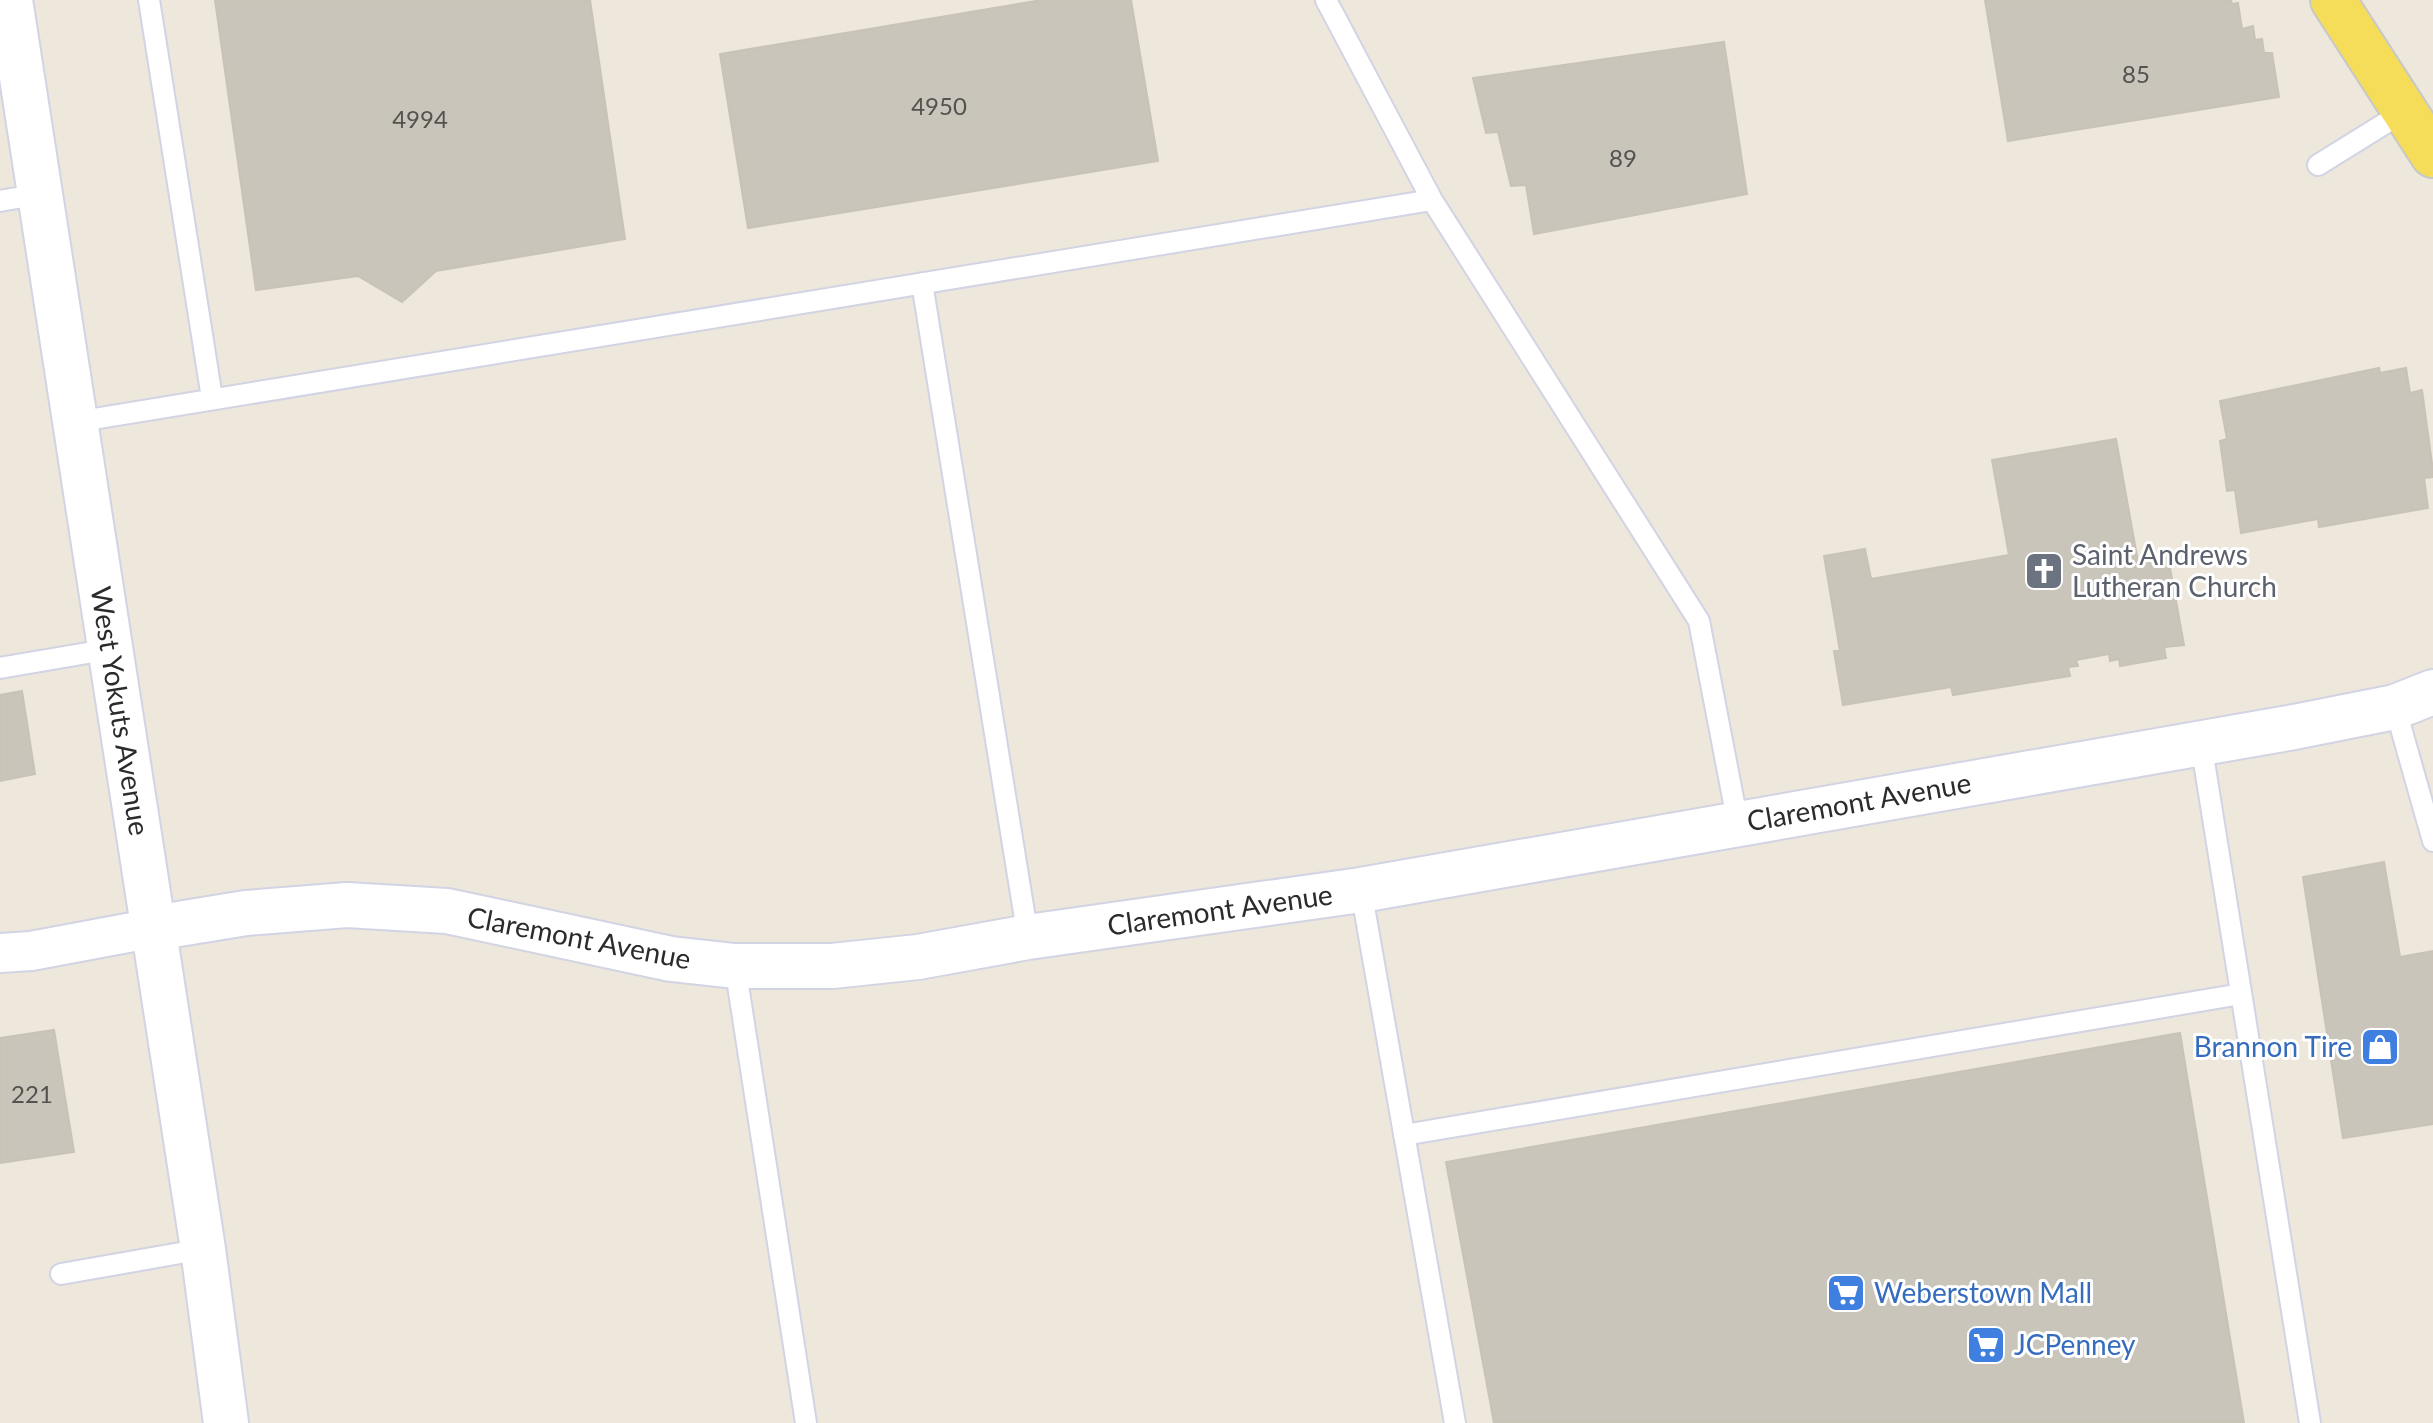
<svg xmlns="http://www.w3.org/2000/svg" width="2433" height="1423" viewBox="0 0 2433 1423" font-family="Lato,sans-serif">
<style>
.building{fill:#c9c5bb;stroke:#c9c3b6;stroke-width:2}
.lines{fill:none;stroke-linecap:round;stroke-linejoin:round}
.lane-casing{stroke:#d2d4e4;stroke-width:24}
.street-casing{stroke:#d2d4e4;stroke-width:42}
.secondary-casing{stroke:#d2d4e4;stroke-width:48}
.primary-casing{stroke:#c8c8c8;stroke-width:48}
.lane{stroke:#fff;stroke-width:20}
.street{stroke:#fff;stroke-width:38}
.secondary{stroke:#fff;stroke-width:44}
.primary{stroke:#f5dd59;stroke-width:44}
.labels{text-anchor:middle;stroke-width:6;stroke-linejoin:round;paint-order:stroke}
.number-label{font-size:24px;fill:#52524f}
.worship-label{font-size:28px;fill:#5b616d;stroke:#fff;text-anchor:start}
.street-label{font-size:28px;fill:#2b2b2b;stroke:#fff}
.shop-label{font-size:28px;fill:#366cbe;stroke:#fff;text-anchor:start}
</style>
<rect width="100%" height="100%" fill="#ede7dc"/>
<path class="building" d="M215,0h375l35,239 -189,32 -34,31 -44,-26 -102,14z
M1042,0h89l27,161 -410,67 -28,-174z
M1985,0h246l1,4 6,-1 4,26 11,-3 2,14 7,-1 2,14h8l7,44 -271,44z
M1724,42l23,152 -213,40 -8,-49 -15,1 -13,-54 -12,1 -13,-55z
M2379,368l1,5 26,-5 4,25 12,-3 11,81v6l-9,1 4,30 -109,19 -1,-8 -77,14 -6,-43 -8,1 -7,-50 7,-2 -7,-38z
M2116,439l22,123 30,-5 16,88 -20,2 2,11 -46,8 -1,-7 -9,2 -1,-7 -33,6 2,6 -10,1 2,9 -117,19 -2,-8 -108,18 -9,-54h6l-16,-95 41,-7 6,30 138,-24 -17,-95z
M22,691l13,83 -35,7v-86z
M2384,862l16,95 33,-6v173l-90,14 -40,-261z
M54,1030l20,122 -74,11v-125z
M2180,1033l64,390h-750l-48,-261z"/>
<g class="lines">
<g class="lane-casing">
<path id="lane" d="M149,0l63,398
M1326,0l106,200 267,421 39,203
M2318,165l87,-54
M0,201l40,-7
M922,283l106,654
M75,422l1357,-222
M0,668l111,-19
M2395,707l38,134
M2201,743l109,680
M1361,890l94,533
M735,966l71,457
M1404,1135l837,-141
M61,1274l142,-25"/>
</g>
<g class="street-casing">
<path id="street" d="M0,953l31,-2 123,-23"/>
</g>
<g class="secondary-casing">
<path id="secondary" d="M10,0l193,1249 23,174
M154,928l92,-15 101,-8 100,6 224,48 64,7h97l86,-9 110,-20 333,-47 933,-163 101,-20 38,-15"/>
</g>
<g class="primary-casing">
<path id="primary" d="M2333,0l100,155"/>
</g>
<use href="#lane" class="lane"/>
<use href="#street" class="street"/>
<use href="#secondary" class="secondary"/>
<use href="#primary" class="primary"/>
</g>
<defs>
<g id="church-square" transform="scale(2)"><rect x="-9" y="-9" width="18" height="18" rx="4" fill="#6b7280" stroke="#fff"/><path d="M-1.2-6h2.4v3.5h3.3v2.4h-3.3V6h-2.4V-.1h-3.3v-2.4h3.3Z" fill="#fff"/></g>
<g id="shop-square" transform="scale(2)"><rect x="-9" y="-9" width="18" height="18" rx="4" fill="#3f7fe0" stroke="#fff"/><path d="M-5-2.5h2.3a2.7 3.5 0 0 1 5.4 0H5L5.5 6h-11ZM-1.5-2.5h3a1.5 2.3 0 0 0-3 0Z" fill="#fff"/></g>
<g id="supermarket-square" transform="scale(2)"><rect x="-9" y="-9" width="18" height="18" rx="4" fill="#3f7fe0" stroke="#fff"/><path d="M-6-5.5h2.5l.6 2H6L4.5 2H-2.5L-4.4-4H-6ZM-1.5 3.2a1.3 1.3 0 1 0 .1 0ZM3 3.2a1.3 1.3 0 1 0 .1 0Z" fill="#fff"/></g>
</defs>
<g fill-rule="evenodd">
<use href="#church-square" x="2044" y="571"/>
<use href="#shop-square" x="2380" y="1047"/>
<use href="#supermarket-square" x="1846" y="1293"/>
<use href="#supermarket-square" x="1986" y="1345"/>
</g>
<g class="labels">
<g class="number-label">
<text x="2136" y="83">85</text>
<text x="939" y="115">4950</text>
<text x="420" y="128">4994</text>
<text x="1623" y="167">89</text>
<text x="32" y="1103">221</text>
</g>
<g class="worship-label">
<text x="2072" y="565">Saint Andrews<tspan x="2072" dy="32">Lutheran Church</tspan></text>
</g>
<g class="street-label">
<text transform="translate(120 711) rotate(81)" y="10">West Yokuts Avenue</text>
<text transform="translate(1859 802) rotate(-10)" y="10">Claremont Avenue</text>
<text transform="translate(1220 910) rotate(-8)" y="10">Claremont Avenue</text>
<text transform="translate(579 938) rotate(11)" y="10">Claremont Avenue</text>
</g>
<g class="shop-label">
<text x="2352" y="1057" text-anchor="end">Brannon Tire</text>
<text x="1874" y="1303">Weberstown Mall</text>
<text x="2014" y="1355">JCPenney</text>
</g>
</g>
</svg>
